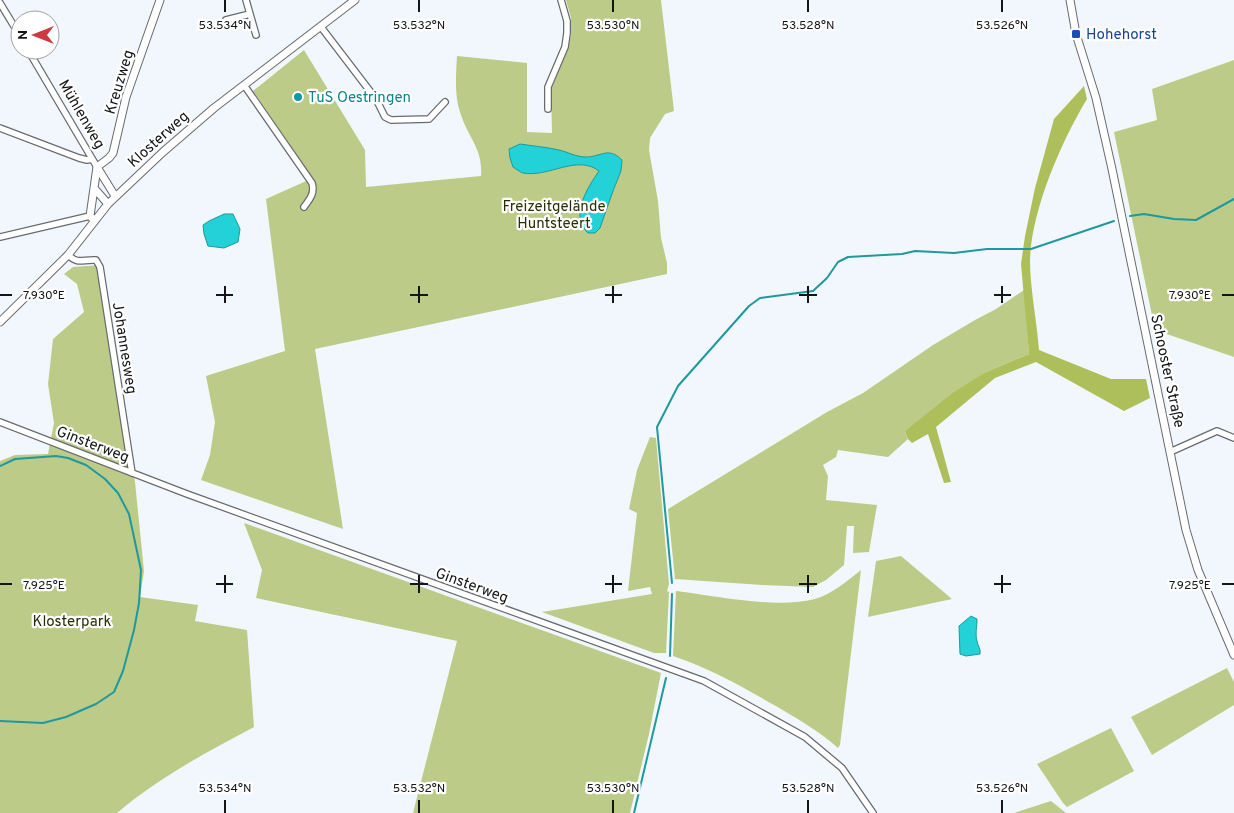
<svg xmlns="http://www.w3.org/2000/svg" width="1234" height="813" viewBox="0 0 1234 813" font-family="Overpass,sans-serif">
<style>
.green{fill:#bdcb88}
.forest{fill:#adbf5a}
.water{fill:#23d2d6;stroke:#1e999d}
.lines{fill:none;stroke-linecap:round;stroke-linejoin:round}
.stream{stroke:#1e999d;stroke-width:2}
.minor-casing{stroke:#666b70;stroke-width:8}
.tertiary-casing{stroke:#666b70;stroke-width:9}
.minor{stroke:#fff;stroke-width:5.5}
.tertiary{stroke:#fff;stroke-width:7}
.ticks{fill:none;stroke:#131517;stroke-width:2}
.transit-dot{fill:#1a4fb4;stroke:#fff;stroke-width:2}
.culture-dot{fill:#0f9aa8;stroke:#fff;stroke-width:2}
.labels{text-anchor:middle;stroke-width:4.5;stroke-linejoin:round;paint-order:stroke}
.transit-label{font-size:15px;fill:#164399;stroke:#fff;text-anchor:start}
.street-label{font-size:15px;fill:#131517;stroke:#fff}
.culture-label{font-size:15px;fill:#0d838f;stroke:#fff;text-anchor:start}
.park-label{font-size:15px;fill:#282e03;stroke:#fff}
.ticks-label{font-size:12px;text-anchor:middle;fill:#131517;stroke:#fff;stroke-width:4.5;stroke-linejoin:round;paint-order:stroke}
</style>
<rect width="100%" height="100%" fill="#f1f7fd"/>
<path class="green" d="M566,0h95l13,111 -9,3 -15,24 -1,12 9,51 3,37 6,25v11l-352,75 28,180 -142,-49 9,-25 5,-33 -9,-46 79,-25 -19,-152 47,-21 -60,-87 51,-41 61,100 1,37 115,-11c2,-27 -12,-37 -20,-61 -7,-19 -5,-39 -4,-59l70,7v69l25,1 -1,-43 17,-41 3,-15v-16z
M1234,60v297l-79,-27 -41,-198 43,-12 -5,-31z
M101,265l34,217 9,89 -4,26 58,8 -3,16 52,9 7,97c-47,25 -96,51 -137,86h-117v-352l15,-6 33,-1 6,-31 -6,-39 5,-45 31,-27 -7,-28 -13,-10 9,-7z
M1024,290l5,64 -43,18 -81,59 3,8 -20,18 -50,-7 -2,7 -13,8 5,11 -2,24 51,5 -8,47 -16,1 1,-27h-7l-3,39 -18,15 -13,7 -51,-2 -87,-6 -7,-70 159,-97 36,-19 70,-48 42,-25 21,-11z
M650,437l6,1 13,146 -2,7 2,1 -3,61h-12l-112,-41 110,-18 -2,-7 -22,4 9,-78 -8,-4 8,-39z
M244,523l417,150 -12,61 -19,79h-217l44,-172 -201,-43 6,-28z
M901,556l51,43 -84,18 8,-56z
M861,570l-21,175 -2,3c-20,-18 -42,-30 -64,-43 -35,-20 -63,-36 -101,-49l3,-65c41,5 99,18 139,8 17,-5 32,-18 46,-29z
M1227,668l7,14v23l-82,50 -21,-38z
M1111,728l23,43 -67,36 -4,-4 -26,-39z
M1051,801l15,12h-52z"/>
<path class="forest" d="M1084,86l3,13c-26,43 -56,112 -57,162 0,27 7,61 9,89l72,29h35l4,19 -26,13 -88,-49 -41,16 -59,49 15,55 -7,1 -16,-49 -16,9 -4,-4 -3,-8 49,-39 32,-20 43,-18 -8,-90 4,-28 10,-48 19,-69z"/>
<path class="water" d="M520,144c13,2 26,3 39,6 9,2 17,7 27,7 15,0 22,-11 36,3l-1,11 -8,20 -13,37 -5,5h-7c-19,-17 0,-46 11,-62 -22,-17 -51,7 -76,2 -3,-1 -7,-4 -10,-6l-3,-9 -1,-9z
M224,214h9l7,15 -2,13 -14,6 -16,-2 -4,-12 -1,-9 6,-4z
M971,616l6,3c0,8 -2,15 0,22 1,6 4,7 3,13l-14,2 -6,-2 -1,-28z"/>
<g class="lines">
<path class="stream" d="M1130,216l14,-2 30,5 22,1 38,-21
M0,466l15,-7 41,-3 12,2 18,7 19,14 13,14 11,21 12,56 -2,33 -5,27 -11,41 -9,21 -18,12 -30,13 -23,6 -43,-2
M672,583l-15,-156 21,-41 71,-80 11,-8 53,-7 14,-13 11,-16 10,-5 54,-3 13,-3 39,2 33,-4h44l83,-28
M670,656l2,-62
M634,813l32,-135"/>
<g class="minor-casing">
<path id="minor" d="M0,3l20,33
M250,14l6,21
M226,20l24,-6 -4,-14
M321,27l55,72 9,18 6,3 38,-1 16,-17
M28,50l69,117
M244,85l68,98c3,10 -2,16 -8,24
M548,109v-22l17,-40 2,-14v-12l-6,-21
M0,128l79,30 8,2 5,-1
M0,237l90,-21
M68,255c11,10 14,4 28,5l4,7 32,206
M0,422l187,72 517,187 101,56 37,31 31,45
M1170,452l47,-21 17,7"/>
</g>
<g class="tertiary-casing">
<path id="tertiary" d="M1070,0l6,34 20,64 16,71 74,361 12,40 36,85
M97,167l12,-9 4,-5 13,-56 34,-97
M97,167l18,29
M94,188l14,16
M94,220l-4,-4 7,-49
M0,322l68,-67 40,-51 55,-52 51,-44 141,-108"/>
</g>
<use href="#minor" class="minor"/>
<use href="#tertiary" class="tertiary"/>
</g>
<path class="ticks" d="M225,0v12M419,0v12M613,0v12M808,0v12M1002,0v12M225,286v17M419,286v17M613,286v17M808,286v17M1002,286v17M0,295h12M216,295h17M410,295h18M605,295h17M799,295h18M994,295h17M1222,295h12M225,575v18M419,575v18M613,575v18M808,575v18M1002,575v18M0,584h12M216,584h17M410,584h18M605,584h17M799,584h18M994,584h17M1222,584h12M225,800v13M419,800v13M613,800v13M808,800v13M1002,800v13"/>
<rect class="transit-dot" x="1071" y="29" width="10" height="10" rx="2.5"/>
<circle class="culture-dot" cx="298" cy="97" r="5"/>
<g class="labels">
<g class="transit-label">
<text x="1086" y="39">Hohehorst</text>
</g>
<g class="street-label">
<text transform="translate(119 82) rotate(-73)" y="5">Kreuzweg</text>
<text transform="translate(82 114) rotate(60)" y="5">Mühlenweg</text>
<text transform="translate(158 139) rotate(-42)" y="5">Klosterweg</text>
<text transform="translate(125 348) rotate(81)" y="5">Johannesweg</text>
<text transform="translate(1168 371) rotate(78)" y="5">Schooster Straße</text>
<text transform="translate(93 444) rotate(21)" y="5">Ginsterweg</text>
<text transform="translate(472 585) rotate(20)" y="5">Ginsterweg</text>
</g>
<g class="culture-label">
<text x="308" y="102">TuS Oestringen</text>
</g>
<g class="park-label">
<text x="554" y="211">Freizeitgelände<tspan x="554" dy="17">Huntsteert</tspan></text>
<text x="72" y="626">Klosterpark</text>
</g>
</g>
<g class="ticks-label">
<text x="225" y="29">53.534°N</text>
<text x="419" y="29">53.532°N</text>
<text x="613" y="29">53.530°N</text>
<text x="808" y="29">53.528°N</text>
<text x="1002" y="29">53.526°N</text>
<text x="1190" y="299">7.930°E</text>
<text x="44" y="299">7.930°E</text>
<text x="1190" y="589">7.925°E</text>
<text x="44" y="589">7.925°E</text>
<text x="225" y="792">53.534°N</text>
<text x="419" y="792">53.532°N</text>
<text x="613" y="792">53.530°N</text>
<text x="808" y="792">53.528°N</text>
<text x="1002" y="792">53.526°N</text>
</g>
<g transform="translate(35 35) rotate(270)"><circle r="24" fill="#ffffff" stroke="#a1a1a2"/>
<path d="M0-4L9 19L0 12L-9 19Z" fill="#cb3b41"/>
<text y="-8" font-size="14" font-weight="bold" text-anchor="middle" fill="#131517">N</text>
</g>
</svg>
